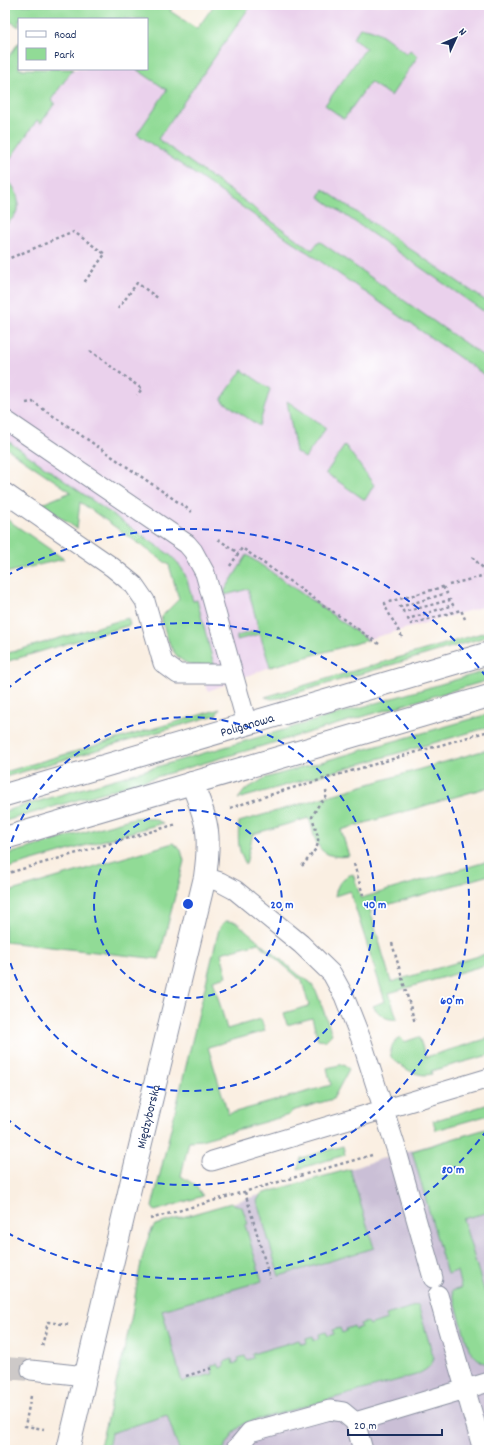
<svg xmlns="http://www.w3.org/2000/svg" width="494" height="1455" viewBox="0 0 494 1455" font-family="Dekko,sans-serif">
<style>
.built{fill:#ead1ec}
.industrial{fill:#cabfd6}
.green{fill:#91db96;stroke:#56857a}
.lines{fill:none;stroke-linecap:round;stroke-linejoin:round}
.minor-tunnel{stroke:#cdc9c8;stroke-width:22;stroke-dasharray:22 11;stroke-linecap:butt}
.service-casing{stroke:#8a8fa0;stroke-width:21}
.minor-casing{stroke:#8a8fa0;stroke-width:24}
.tertiary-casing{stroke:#8a8fa0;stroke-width:24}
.path{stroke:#8a8fa0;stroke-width:2.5;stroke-dasharray:3 3;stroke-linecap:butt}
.service{stroke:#fff;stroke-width:19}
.minor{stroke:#fff;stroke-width:22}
.tertiary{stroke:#fff;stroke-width:22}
.ring{fill:none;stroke:#1d4ed8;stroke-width:2;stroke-dasharray:7 5}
.labels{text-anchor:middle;stroke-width:3.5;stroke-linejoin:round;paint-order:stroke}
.street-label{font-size:13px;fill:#1b2f5e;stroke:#fff}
.centre{fill:#1d4ed8;stroke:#fff;stroke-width:2}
.ring-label{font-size:12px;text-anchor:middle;font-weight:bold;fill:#1d4ed8;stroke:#fff;stroke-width:3.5;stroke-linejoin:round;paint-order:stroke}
</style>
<rect width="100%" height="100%" fill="#fff"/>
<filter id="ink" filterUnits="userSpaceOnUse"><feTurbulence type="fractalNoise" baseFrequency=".025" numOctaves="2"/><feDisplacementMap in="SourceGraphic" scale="8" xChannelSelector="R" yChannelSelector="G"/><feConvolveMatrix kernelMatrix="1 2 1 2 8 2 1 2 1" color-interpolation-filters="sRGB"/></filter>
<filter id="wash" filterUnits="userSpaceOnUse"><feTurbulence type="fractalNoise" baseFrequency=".012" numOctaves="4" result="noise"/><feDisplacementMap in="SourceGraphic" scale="16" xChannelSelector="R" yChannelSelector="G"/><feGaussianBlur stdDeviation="0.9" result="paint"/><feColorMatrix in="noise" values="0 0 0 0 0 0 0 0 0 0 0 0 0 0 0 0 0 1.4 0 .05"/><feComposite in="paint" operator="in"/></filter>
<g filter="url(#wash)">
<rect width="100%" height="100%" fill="#faefe2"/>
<path class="built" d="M231,5h258v600l-219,62 -62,24 -38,-136 -165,-116v-342l19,-28h162z"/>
<path class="industrial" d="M489,1128v322h-390l32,-129 12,-66 7,-24 5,-6 195,-56 34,-11z"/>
<path class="green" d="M5,5h169l-4,6 27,18 17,-24h37l-93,134 95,68 4,4 55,39 7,-9 170,119v18l-352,-244 30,-44 -31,-21h11v-50h-128v8l-14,-9z
M360,28c18,-1 33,16 47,26l3,-4 8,6 -27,40 -21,-14 -26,37 -19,-14 41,-57 -13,-10z
M19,42v27h54l-22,31 4,3 -14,20 -4,-3 -32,46v-104z
M5,178c10,7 17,23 11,35 -2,5 -7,9 -11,12z
M323,189l166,114v12l-170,-118z
M242,370l28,19 -11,37 -38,-26z
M287,401l39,27 -21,30 -9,-6z
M5,439l165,116c17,15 17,26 23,46l4,-1 17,65c-7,0 -15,1 -22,0 -22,-6 -25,-29 -31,-48l18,-18 -10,-34 -89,-63 -3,27 -35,-25 29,-12 -66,-45z
M345,445l29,40 -9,15 -39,-27z
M5,518l59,41 -59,14z
M247,555l121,85 -98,27 -10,-33 -23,6v-4l22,-6 -11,-41 -23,6v-5z
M128,618l2,7 -125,37v-8z
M489,631v5l-210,62 -7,1 -7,-2z
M489,670v10l-484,141v-10z
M220,709l-4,6 -211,62v-5z
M489,714v13l-251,72 7,-9 20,-12z
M489,749v38l-148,43 8,26c-11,2 -26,0 -31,-11 -5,-8 -6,-19 -9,-27l-56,16 -7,30c-9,-13 -8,-26 -7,-42z
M143,817l11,2 9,4 -158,46v-14l128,-37z
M173,843l8,7 3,11 -25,98 -154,-17v-49z
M489,861v14l-119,35 21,72 98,-29v11l-100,29 8,26c-11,2 -18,-5 -24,-13l12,-5 -35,-110 -15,5c2,-12 7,-19 18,-22l8,24z
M226,921l10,1 63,53 11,7 7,11 15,41 -7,7 -7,-1 -6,-22 -25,7 -3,-12 25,-7 -7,-25 -44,-38 -37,10 6,23 -14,4 14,49 34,-10 4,12 -57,16 20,67 103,-29 -4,-17 17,-4 5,5 -16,30 -41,12 -3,4 -88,25 -12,1 -8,35 14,9 8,11 -48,15 -3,-4 67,-278 4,-6z
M400,1037l4,5 15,-5 7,20 63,-19v17l-58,16 1,3c-16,4 -30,-7 -41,-17 -1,-8 1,-15 9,-20z
M489,1104v11l-53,15 -3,-9z
M489,1128v84l-26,7 26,88v58c-9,-3 -14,-8 -20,-16l-17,-58 9,-3 -4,-17 -10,3 -35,-123z
M343,1146l2,9 -47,14 3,-11z
M350,1169l24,79 -95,28 -22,-75 4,-7z
M231,1203l11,4 6,17 -3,1 17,56 -100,29 20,72 31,-8 -2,-9 7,-1 2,4 5,-2 -1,-4 8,-3 1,5 6,-2 -1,-4 7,-2 2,4 6,-2 -1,-4 47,-14 2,4 6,-1 -1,-5 7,-2 1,4 6,-2 -1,-4 7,-2 2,4 6,-2 -2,-4 8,-2 2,5 5,-2 -1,-2 8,-3 1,3 6,-2 -1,-3 7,-2 2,3 18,-6 -1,-4 32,-10 16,54c-4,9 -10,12 -18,16l-171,48 -10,8 -12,19h-44l-12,-35 -56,18 -3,17h-9c11,-44 23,-87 32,-131 5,-24 10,-76 24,-94z"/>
</g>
<g filter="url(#ink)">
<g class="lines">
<path class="minor-tunnel" d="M5,1368l26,2"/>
<g class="service-casing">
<path id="service" d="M5,420l182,124 6,7 12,22 28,101
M5,493l107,74 22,18 11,16 18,62 15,11h55l14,50
M205,877l15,5 15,8 66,54 31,30 12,22 17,43 35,109 37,130
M212,1161l277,-83
M438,1295l45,155
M31,1370l54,6
M235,1450l15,-18 80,-22 13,2 12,10
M363,1450l-8,-28 134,-40"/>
</g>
<g class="minor-casing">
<g id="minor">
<path id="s1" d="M68,1450l63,-266 74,-307c2,-15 4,-31 2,-46 -2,-17 -9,-32 -15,-48"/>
</g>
</g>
<g class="tertiary-casing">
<g id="tertiary">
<path id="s2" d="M5,795l484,-142"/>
<path d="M5,838l484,-142"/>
</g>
</g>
<path class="path" d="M5,260l69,-28 31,22 -22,30
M118,309l19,-26 21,15
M90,351l52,38 -5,6
M26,403l7,-1 158,109 -2,3
M218,539l20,14
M472,557l17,17
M230,566l12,-18 137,96
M449,585l40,-11
M443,587l4,6 -47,14 4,5 46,-12 3,5 -45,14 3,5 50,-14 4,9
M402,637l-16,-29 -1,-5 61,-17
M230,808l52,-17 207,-60
M354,864l9,31
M302,866c20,-24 19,-20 10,-49l6,-11 9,-10 -1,-5
M5,874l172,-50
M392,943l23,80
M245,1192l25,87
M150,1219l222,-64
M42,1346l6,-24 22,3
M186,1376l26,-8
M31,1396l-6,30 19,3"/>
<use href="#service" class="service"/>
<use href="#minor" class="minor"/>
<use href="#tertiary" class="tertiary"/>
</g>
</g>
<g class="ring">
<circle cx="188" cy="904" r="94"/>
<path d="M5 865A187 187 0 1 1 5 943"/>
<path d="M6 690A281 281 0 1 1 6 1118"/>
<path d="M487 1130A375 375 0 0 1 6 1232M6 576A375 375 0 0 1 487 678"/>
</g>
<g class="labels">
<g class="street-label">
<text dy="5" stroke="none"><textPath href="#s2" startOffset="252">Poligonowa</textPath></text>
<text dy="5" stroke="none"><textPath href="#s1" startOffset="343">Międzyborska</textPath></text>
</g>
</g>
<circle cx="188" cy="904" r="6" class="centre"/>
<g class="ring-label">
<text x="282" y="908">20 m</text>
<text x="375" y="908">40 m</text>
<text x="452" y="1004">60 m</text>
<text x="453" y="1173">80 m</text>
</g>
<rect width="494" height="1455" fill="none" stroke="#fff" stroke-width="20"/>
<rect x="18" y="18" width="130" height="52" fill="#ffffff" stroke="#a4acbf"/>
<rect x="26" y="31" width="20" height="6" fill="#ffffff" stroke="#a4acbf"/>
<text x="54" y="38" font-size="12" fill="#1b2f5e">Road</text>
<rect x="26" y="48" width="20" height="12" fill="#91db96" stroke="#a4acbf"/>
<text x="54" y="58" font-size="12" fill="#1b2f5e">Park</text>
<g transform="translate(456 38) rotate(46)" stroke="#ffffff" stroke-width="3" paint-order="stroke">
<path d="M0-3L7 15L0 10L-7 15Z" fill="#1b2f5e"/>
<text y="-6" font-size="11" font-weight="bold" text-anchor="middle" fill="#1b2f5e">N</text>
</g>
<path d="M348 1429v6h94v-6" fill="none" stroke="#1b2f5e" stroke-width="2"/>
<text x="354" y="1429" font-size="12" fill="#1b2f5e" stroke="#ffffff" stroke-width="3" paint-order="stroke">20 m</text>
</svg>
